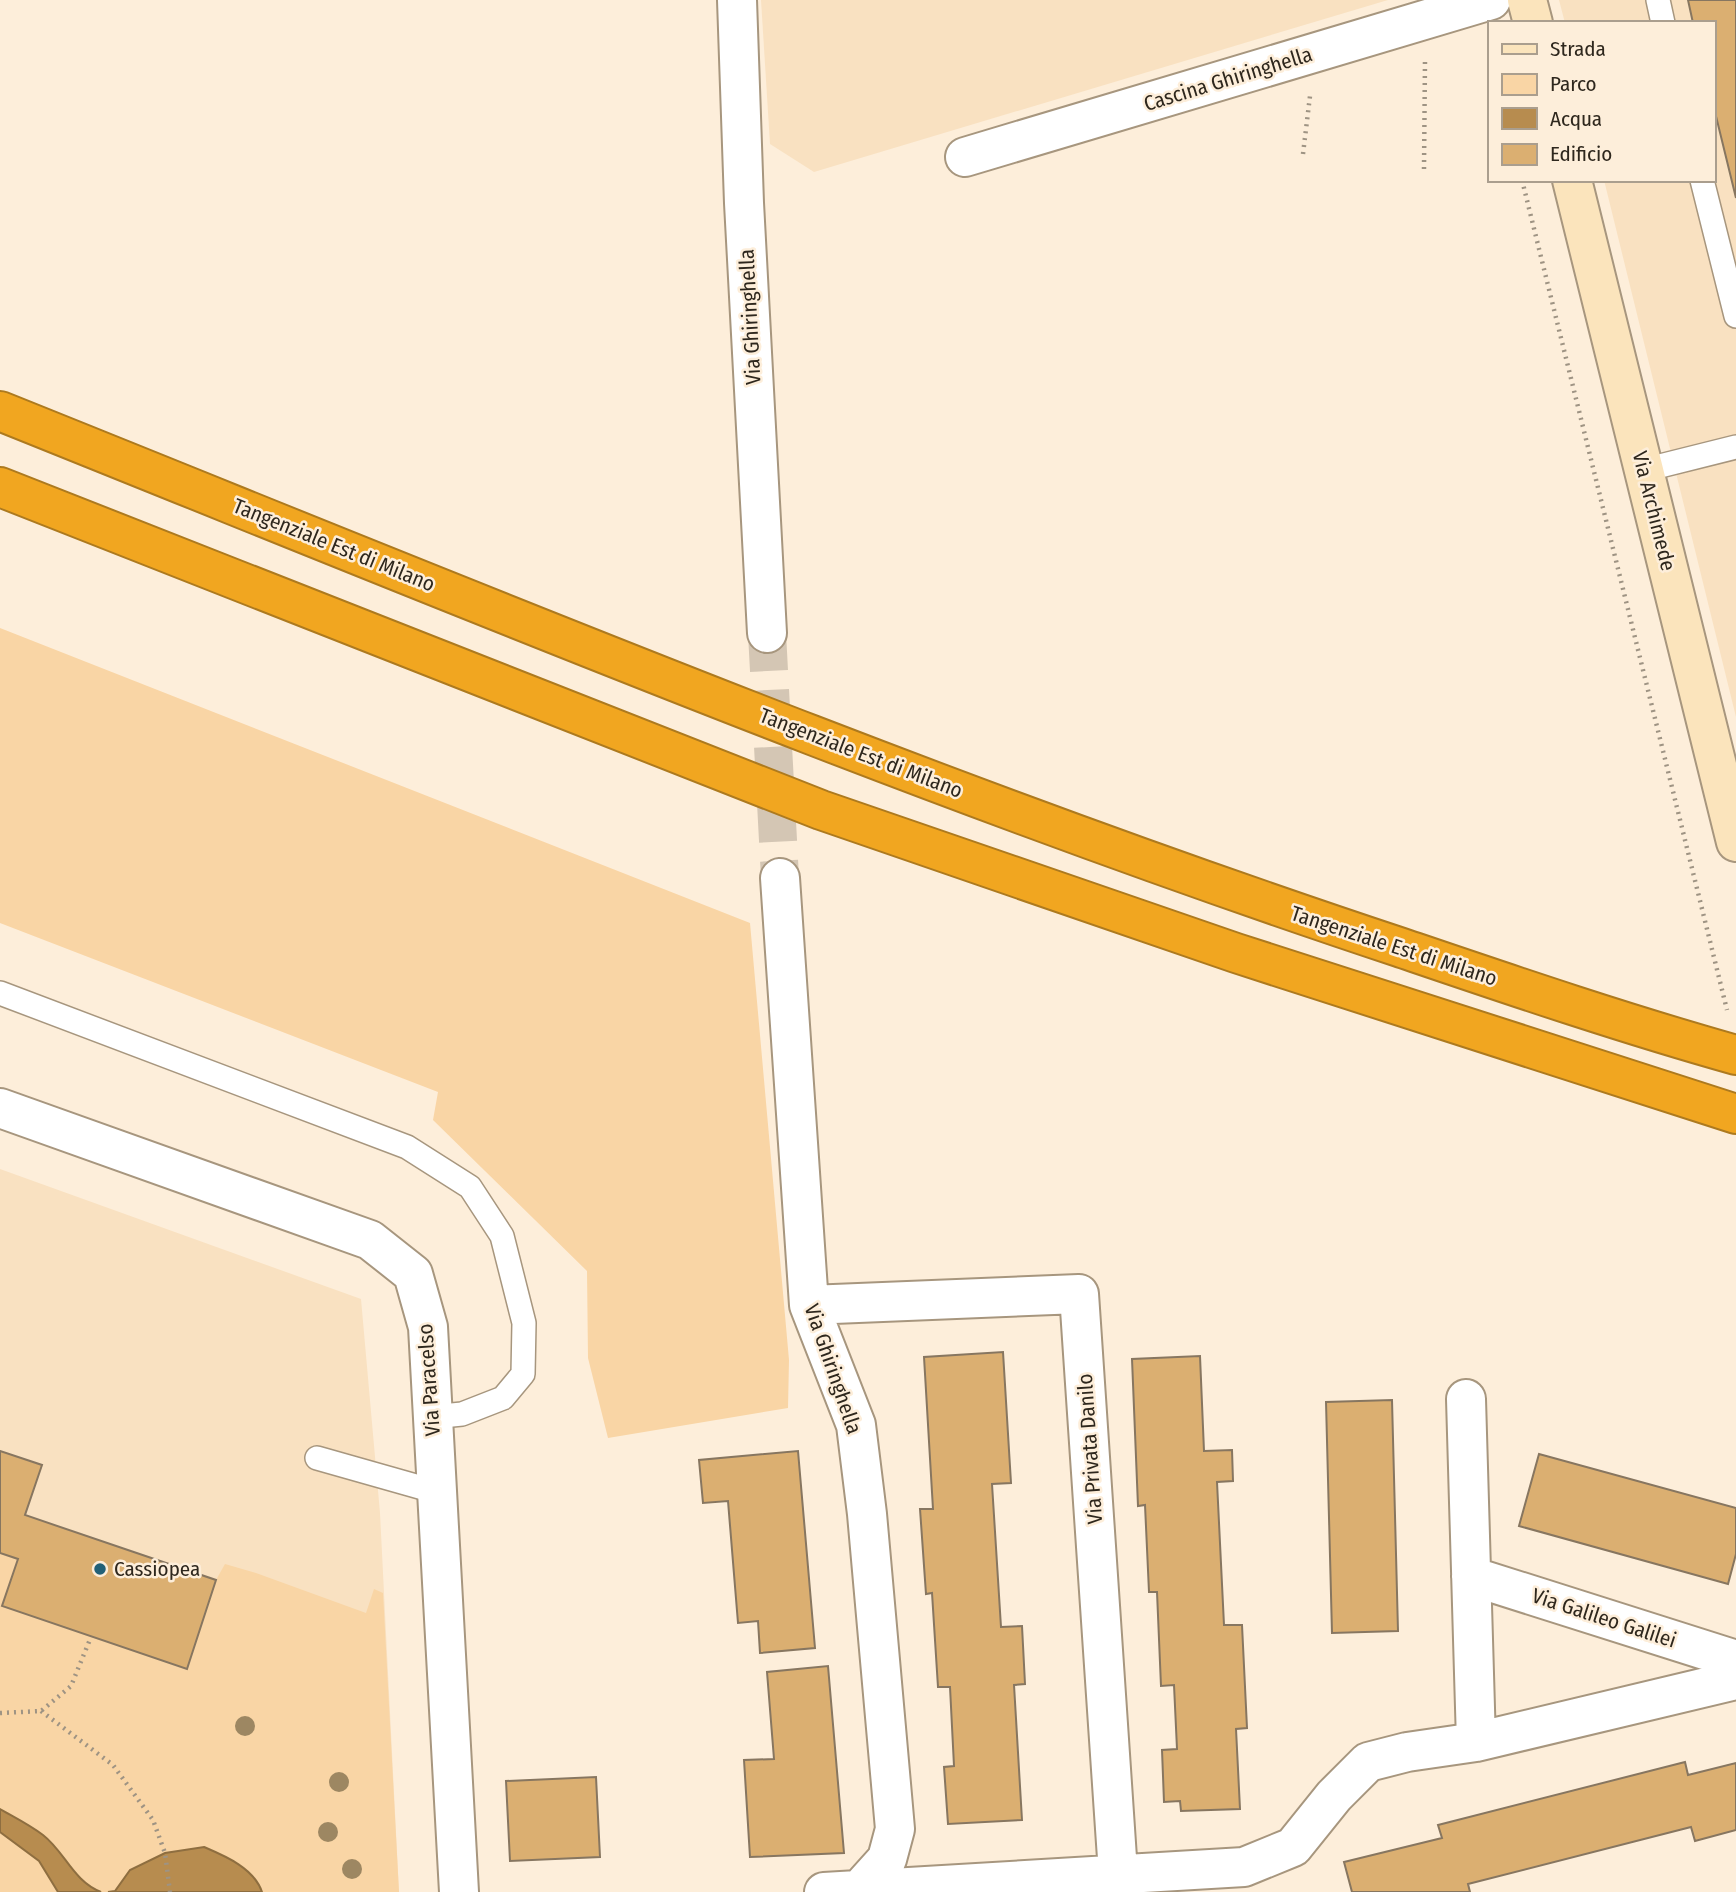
<svg xmlns="http://www.w3.org/2000/svg" width="1736" height="1892" viewBox="0 0 1736 1892" font-family="'Fira Sans Condensed',sans-serif">
<style>
.built{fill:#f9e1c1}
.green{fill:#f9d5a5}
.water{fill:#b78c4f;stroke:#8e6e40;stroke-width:2}
.building{fill:#dbaf71;stroke:#877660;stroke-width:2}
.lines{fill:none;stroke-linecap:round;stroke-linejoin:round}
.street-tunnel{stroke:#d4c6b4;stroke-width:38;stroke-dasharray:38 19;stroke-linecap:butt}
.lane-casing{stroke:#a7967e;stroke-width:26}
.street-casing{stroke:#a7967e;stroke-width:42}
.secondary-casing{stroke:#a7967e;stroke-width:42}
.highway-casing{stroke:#ad7a1f;stroke-width:42}
.path{stroke:#9e9383;stroke-width:4.5;stroke-dasharray:2 5;stroke-linecap:butt}
.lane{stroke:#fff;stroke-width:23}
.street{stroke:#fff;stroke-width:38}
.secondary{stroke:#fbe4bc;stroke-width:38}
.highway{stroke:#f1a620;stroke-width:38}
.tree{fill:#9d8762}
.poi-dot{fill:#236177;stroke:#fdeeda;stroke-width:2.5}
.labels{text-anchor:middle;stroke-width:5;stroke-linejoin:round;paint-order:stroke}
.street-label{font-size:21px;fill:#2e271d;stroke:#fdeeda}
.poi-label{font-size:21px;fill:#2e271d;stroke:#fdeeda;text-anchor:start}
</style>
<rect width="100%" height="100%" fill="#fdeeda"/>
<path class="built" d="M761,0h627l-574,172 -44,-28z
M1559,0h177v717l-132,-537h109v-157h-148z
M0,1169l361,130 19,214 19,379h-399z"/>
<path class="green" d="M0,628l750,295 39,437 -1,48 -180,30 -20,-80 -1,-87 -154,-151 5,-28 -438,-169z
M0,1553l18,6 -16,47 184,63 30,-89 9,-16 31,9 110,40 8,-24 9,4 16,299h-399z"/>
<path class="water" d="M0,1809c14,8 30,16 43,26 22,17 30,46 58,57h-43l-19,-31 -39,-29z
M204,1847c21,9 50,21 58,45h-154l7,-1 15,-21 35,-17z"/>
<path class="building" d="M1688,0h48v198l-23,-94v-81h-20z
M1003,1352l8,131 -19,1 9,143 21,-1 3,58 -11,1 8,135 -74,4 -4,-57 10,-1 -4,-79h-12l-6,-94 -6,1 -6,-85h13l-9,-152z
M1200,1356l4,95 28,-1 1,31 -16,1 7,143h18l5,103 -11,1 4,80 -59,2 -1,-10 -16,1 -2,-52 15,-1 -3,-64 -13,1 -4,-94h-8l-4,-87 -7,1 -6,-147z
M1392,1400l6,231 -66,2 -6,-231z
M0,1451l42,14 -17,50 191,65 -29,89 -185,-63 16,-47 -18,-6z
M798,1451l17,197 -55,5 -2,-32 -20,2 -10,-122 -25,2 -4,-43z
M1539,1454l197,54v46l-8,30 -209,-58z
M828,1666l16,187 -94,4 -6,-97 30,-1 -7,-87z
M1685,1762l3,13 48,-12v67l-41,11 -4,-14 -223,57 2,8h-118l-8,-30 98,-24 -4,-13z
M596,1777l4,80 -90,4 -4,-80z"/>
<g class="lines">
<path class="street-tunnel" d="M767,633l13,245"/>
<g class="lane-casing">
<path id="lane" d="M1658,0l5,23
M1702,180l34,136
M1644,470l92,-23
M0,993l407,154 63,40 32,49 22,87 -1,51 -20,24 -41,16 -30,3
M317,1458l120,34"/>
</g>
<g class="street-casing">
<path id="street" d="M737,0l7,203 23,430
M965,157l526,-157
M780,878l29,427 47,120 11,89 28,315 -8,30 -27,30
M0,1108l370,132 43,34 15,53 31,565
M809,1305l270,-11 39,579
M1466,1399l10,343
M1471,1576l265,84
M824,1892l420,-25 49,-20 41,-51 34,-34 39,-10 69,-10 260,-62"/>
</g>
<g class="secondary-casing">
<path id="secondary" d="M1527,0l6,23
M1572,180l164,662"/>
</g>
<g class="highway-casing">
<path id="highway" d="M0,411c464,186 925,379 1399,536 112,38 223,76 337,108
M0,487l821,323 415,143 500,161"/>
</g>
<path class="path" d="M1303,154l7,-58
M1424,169l1,-109
M1522,180l205,830
M41,1711l72,54 40,55 12,33 5,39
M0,1713l41,-2 30,-25 20,-49"/>
<use href="#lane" class="lane"/>
<use href="#street" class="street"/>
<use href="#secondary" class="secondary"/>
<use href="#highway" class="highway"/>
</g>
<g class="tree">
<circle cx="245" cy="1726" r="10"/>
<circle cx="339" cy="1782" r="10"/>
<circle cx="328" cy="1832" r="10"/>
<circle cx="352" cy="1869" r="10"/>
</g>
<circle class="poi-dot" cx="100" cy="1569" r="7"/>
<g class="labels">
<g class="street-label">
<text transform="translate(1228 79) rotate(-17)" y="7">Cascina Ghiringhella</text>
<text transform="translate(750 317) rotate(-93)" y="7">Via Ghiringhella</text>
<text transform="translate(1654 511) rotate(76)" y="7">Via Archimede</text>
<text transform="translate(334 545) rotate(22)" y="7">Tangenziale Est di Milano</text>
<text transform="translate(861 753) rotate(21)" y="7">Tangenziale Est di Milano</text>
<text transform="translate(1394 946) rotate(18)" y="7">Tangenziale Est di Milano</text>
<text transform="translate(833 1369) rotate(71)" y="7">Via Ghiringhella</text>
<text transform="translate(429 1380) rotate(-94)" y="7">Via Paracelso</text>
<text transform="translate(1090 1449) rotate(-94)" y="7">Via Privata Danilo</text>
<text transform="translate(1604 1618) rotate(18)" y="7">Via Galileo Galilei</text>
</g>
<g class="poi-label">
<text x="114" y="1576">Cassiopea</text>
</g>
</g>
<rect x="1488" y="21" width="228" height="161" fill="#fdeeda" stroke="#aa9e8e" stroke-width="2"/>
<rect x="1502" y="44" width="35" height="10" fill="#fbe4bc" stroke="#aa9e8e" stroke-width="2"/>
<text x="1550" y="56" font-size="21" fill="#2e271d">Strada</text>
<rect x="1502" y="74" width="35" height="21" fill="#f9d5a5" stroke="#aa9e8e" stroke-width="2"/>
<text x="1550" y="91" font-size="21" fill="#2e271d">Parco</text>
<rect x="1502" y="108" width="35" height="21" fill="#b78c4f" stroke="#aa9e8e" stroke-width="2"/>
<text x="1550" y="126" font-size="21" fill="#2e271d">Acqua</text>
<rect x="1502" y="144" width="35" height="21" fill="#dbaf71" stroke="#aa9e8e" stroke-width="2"/>
<text x="1550" y="161" font-size="21" fill="#2e271d">Edificio</text>
</svg>
